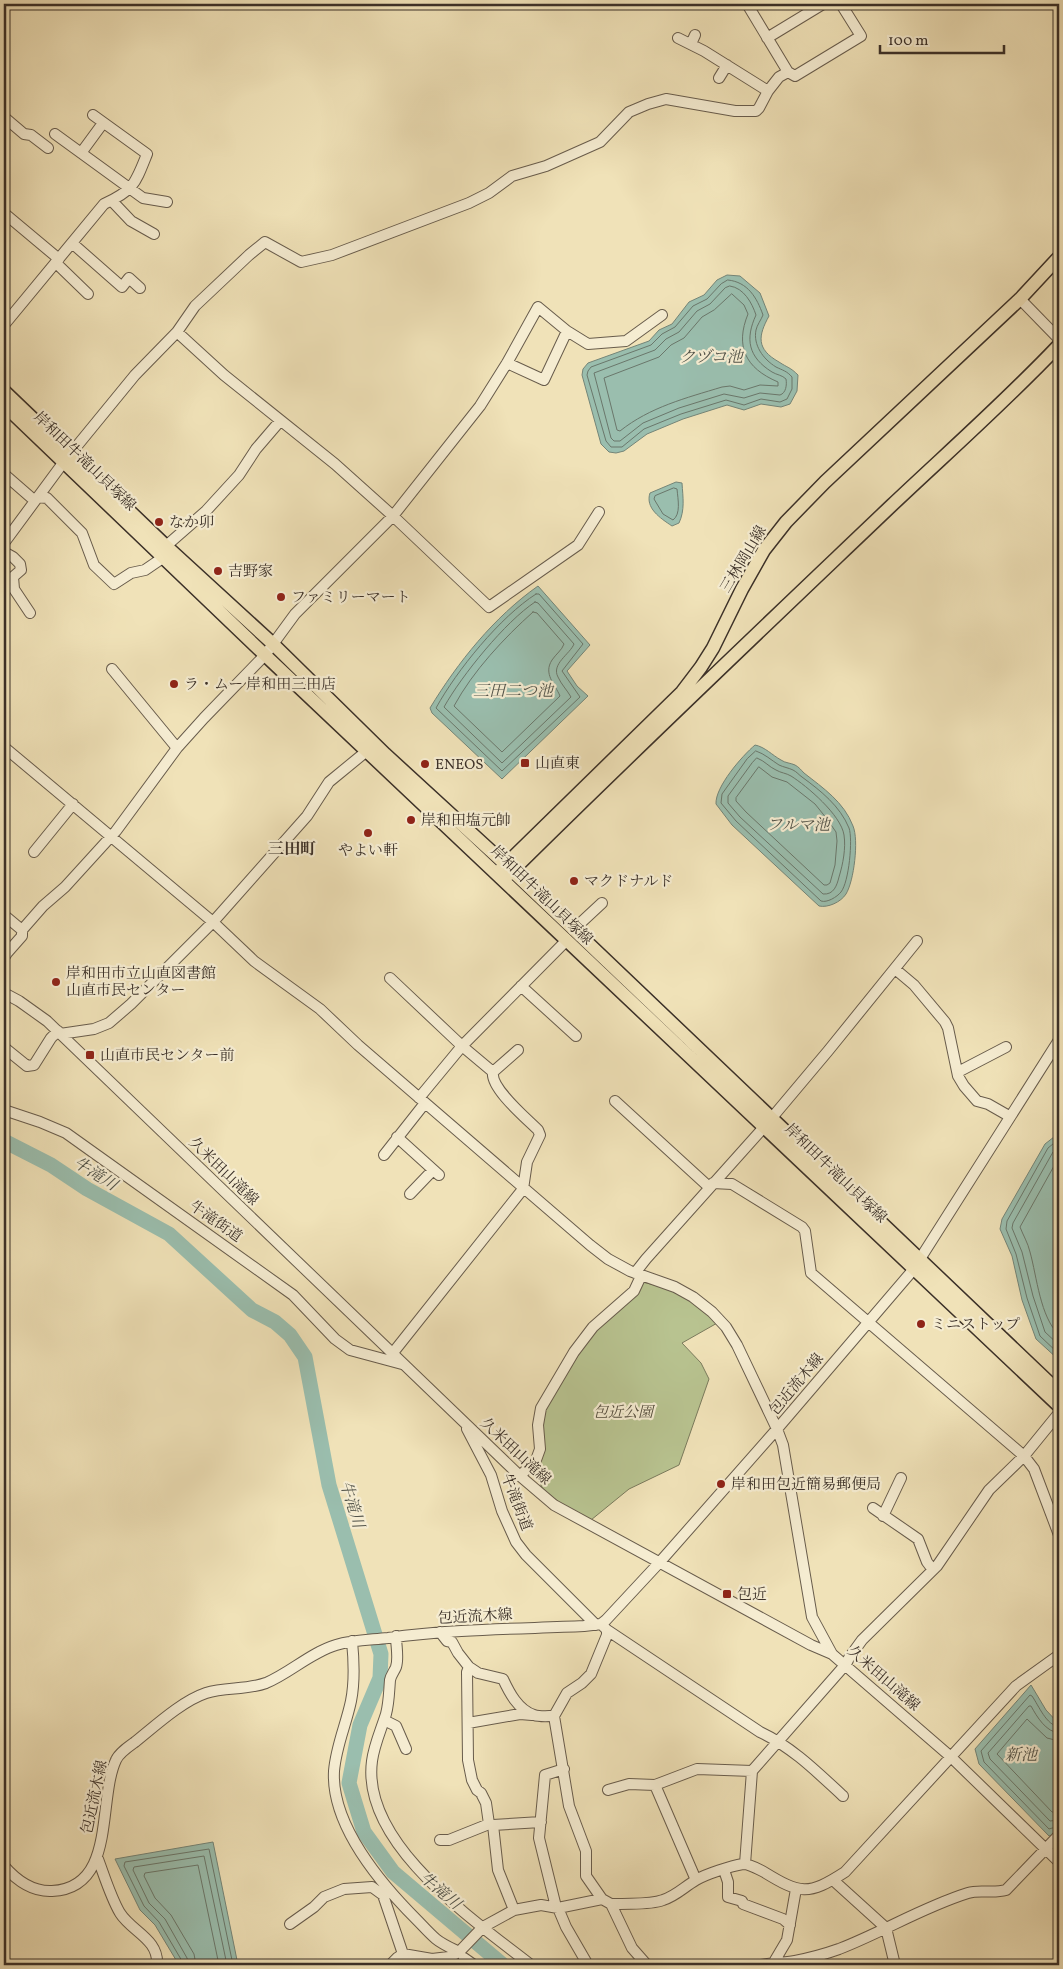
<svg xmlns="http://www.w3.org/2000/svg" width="1063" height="1969" viewBox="0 0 1063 1969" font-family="Vollkorn,'Noto Serif JP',serif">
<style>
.green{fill:#b8c390;stroke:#7a7a5c}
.water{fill:#9abeae;stroke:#748578}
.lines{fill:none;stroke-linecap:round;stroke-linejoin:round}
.shore{stroke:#6a776b;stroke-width:1}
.river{stroke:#9abeae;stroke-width:15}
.minor-casing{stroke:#685c4c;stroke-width:12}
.major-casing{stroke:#3b3028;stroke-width:15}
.minor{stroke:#f5ecd1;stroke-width:10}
.major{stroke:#f0e2b8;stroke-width:12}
.poi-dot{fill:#8f2418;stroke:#f5ecd1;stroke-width:2}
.labels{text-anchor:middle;stroke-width:4.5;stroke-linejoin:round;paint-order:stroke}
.street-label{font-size:15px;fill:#3b3028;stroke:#f5ecd1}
.poi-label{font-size:15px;fill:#3b3028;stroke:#f5ecd1;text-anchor:start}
.park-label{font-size:15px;font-style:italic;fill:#544d3d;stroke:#f5ecd1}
.water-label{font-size:16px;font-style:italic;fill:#53544a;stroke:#f5ecd1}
.neighbourhood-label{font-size:16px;font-weight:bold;fill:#3b3028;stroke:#f5ecd1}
</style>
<rect width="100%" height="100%" fill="#f0e2b8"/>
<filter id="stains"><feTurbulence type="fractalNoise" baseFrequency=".004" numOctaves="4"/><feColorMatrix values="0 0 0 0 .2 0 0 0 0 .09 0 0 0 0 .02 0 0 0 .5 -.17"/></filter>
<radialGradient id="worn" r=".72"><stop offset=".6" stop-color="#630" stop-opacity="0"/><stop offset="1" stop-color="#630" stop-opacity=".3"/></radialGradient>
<path class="green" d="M642,1282c37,8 49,18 77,40l-37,21 19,20 8,16 -30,86 -50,24 -38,31 -31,-17 -17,-14 -11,-19 11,-58 47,-76z"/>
<path class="water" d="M727,275l13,1 20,17 9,23c-11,20 -13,33 10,46 9,6 11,5 19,13l-1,16 -7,13 -9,3 -20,-3 -17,6 -17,-5 -44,14 -36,15 -23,17 -8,2 -7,-1 -8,-8 -19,-69 1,-6 5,-6 61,-22 10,-11 13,-6 17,-22 15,-7 13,-15z
M676,482l6,1c1,15 3,27 -3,40l-7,3c-12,-8 -27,-18 -22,-33z
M538,586l52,59 -23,26 10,15 11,10 -86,83 -70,-66 -2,-5c28,-46 64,-91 108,-122z
M755,745c10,2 17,10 26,15 4,3 10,3 14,5 4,2 6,5 9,8 19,15 40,29 49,53 6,14 1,55 -7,68 -5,8 -18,14 -27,12l-87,-81 -16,-21c-1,-17 26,-48 39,-59z
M1059,1133v227l-23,-21 -14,-39 -10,-44 -12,-27 2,-10 43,-75z
M1031,1685l15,25 13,14v105l-5,6 -5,1 -70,-72 -4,-15z
M213,1842l25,123h-59l-24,-40 -15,-15 -25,-51z"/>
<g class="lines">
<path class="shore" d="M728,280c20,2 29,18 35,35 -2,5 -6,10 -7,15 -3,15 7,29 20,37 6,3 11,4 16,10v12l-5,10 -7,3 -19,-3 -17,6 -18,-5 -45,14 -37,15 -22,18h-11l-5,-6 -19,-66 1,-4 3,-4 60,-22 11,-11 13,-7 18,-21 14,-7 14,-15z
M730,286c14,2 22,17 26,29 -11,24 -8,42 16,57 5,3 10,3 14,7 1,6 0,14 -6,16l-20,-2 -16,5 -20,-4 -45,14 -36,15 -23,18h-6l-3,-3 -17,-65 61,-23 11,-11 13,-7 18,-21 13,-7 15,-16z
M732,294l12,11 4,9c-13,32 -3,54 30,68v4l-18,-1 -16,5 -14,-4 -8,1c-36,11 -72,20 -102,44l-3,-1 -13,-52 55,-21 12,-12 13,-7 18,-21 12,-7z
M674,488l3,1c1,11 4,25 -4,31l-10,-6 -9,-15 1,-3z
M536,594h3l44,50 -21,27 18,26 -78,74 -66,-63c21,-38 64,-91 100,-114z
M535,602l3,1 36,41c-4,10 -23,20 -16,33 3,7 9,13 13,20l-69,66 -58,-56c18,-32 61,-85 91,-105z
M533,612l4,1 27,31c-2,6 -8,10 -12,16 -9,14 3,24 8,36l-58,56 -48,-46c19,-35 50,-68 79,-94z
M756,751c9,3 15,9 23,14 4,2 10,3 14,5 4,2 6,5 9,7 19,14 38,29 47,51 4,11 0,54 -8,64 -4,5 -14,11 -20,9l-85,-80 -15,-18 1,-9 25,-35z
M757,758c8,3 12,9 19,12 5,3 10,3 15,6 16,10 50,39 53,59 2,13 -1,29 -5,42 -2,8 -5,18 -16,17l-83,-77 -12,-14v-7l24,-33z
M759,767l13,10 15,5 28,22 12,15 9,13 1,9 -2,24 -5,18 -3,2h-3l-78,-73 -10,-11v-3z
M1059,1139l-11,9 -41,73 -1,8 10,25 11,44 13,38 19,18
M1059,1147l-6,5 -40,71 -1,5 10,24 11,44 12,36 14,13
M1059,1157l-39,70c3,8 8,16 10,25 7,25 10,65 29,83
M1059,1727c-13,-2 -20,-21 -27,-31l-2,-1 -49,56 3,11 65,67 10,-3
M1059,1733c-13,-1 -22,-16 -28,-27h-2l-41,47 2,6 60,62 9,-1
M1059,1741l-12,-3 -20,-19 -30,35 55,58 7,1
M182,1965v-4l-23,-39 -15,-16 -20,-40 1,-4 84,-13 24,116
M189,1965l-2,-7 -22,-39 -16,-16 -16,-33 1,-3 70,-11 23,109
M196,1965l-2,-11 -23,-39 -16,-17 -11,-22 1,-3 53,-8 21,100"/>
<path class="river" d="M4,1141l47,24 36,24 82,45 83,76 23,12 15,13 15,22 24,128 52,169 -1,24 -20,47 -11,58 15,49 29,40 110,93"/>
<g class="minor-casing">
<path id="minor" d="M747,4l41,68 7,4 66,-40 -20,-32
M678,38l26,13 64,40
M767,38l56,-34
M691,44l4,-9
M719,78l8,-13
M4,117l20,17 7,1 17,13
M55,134l88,64 24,4
M81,153l22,-30
M112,201l19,20 23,13
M4,213l55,46
M72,243l50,44 7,-9 11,10
M56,263l32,31
M1020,299l39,40
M4,325l100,-121c30,-14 31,-20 43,-50l-54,-39
M177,332l47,43 111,89 58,52 96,91 89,-62 21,-33
M507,363l37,17 23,-49
M4,474l31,27
M38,497l9,1 35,35 12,32 20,19 17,-11 14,-3 19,-13
M4,543l59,-80 72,-88 42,-43 18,-26 54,-51 16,-13 36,20 31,-7 137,-52 20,-10 23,-17 34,-10 54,-24 29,-30 19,-8 18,-5 69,12h21l3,-3 9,-17 11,-14 9,-5
M166,546l40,-35 33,-36 17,-26 24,-28
M4,552l9,5 7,7 1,6 -15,13
M13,577l1,12 16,24
M112,669l65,79
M4,747l209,175 41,39 66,48 38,36 232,200 18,14 22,12 45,16 18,10 19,15 14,15 11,18 40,84 6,16 29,172 20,37
M34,852l39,-48
M4,915l18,15
M573,930l29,-27
M4,958l3,-5 15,-17v-6l21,-24 22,-19 51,-56 61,-83 27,-30 61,-63 30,-41 98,-98 87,-110 27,-43 31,-56 29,24 21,13 38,-3 36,-26
M895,969l19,16 31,37 3,6 10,48 6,10 13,15 11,3 21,12
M390,978l72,68 31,26
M521,986l55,50
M4,993l15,8 28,20 473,455 34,29 257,140 21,9 119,103 108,105
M60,1034l34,-5 15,-6 22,-19 82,-82 94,-106 22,-34 39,-32
M4,1052l2,-3 21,17 7,-1 17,-27 7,-7
M958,1072l48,-25
M419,1098l43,-52 104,-105
M615,1101l94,86
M4,1110l36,12 26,11 227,162 42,44 15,11 52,14
M397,1137l42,38
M384,1155l41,-52
M713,1183l19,1 70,43 3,4 6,42 213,183 10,13 25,66
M410,1194l23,-24
M635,1273l11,-14 119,-133 63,-75 89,-110
M392,1354l131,-165 4,-27 13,-27 -2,-5c-12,-12 -48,-42 -45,-58l25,-22
M467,1429l24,46 11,36 14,31 10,13 70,70
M520,1476l16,-16 4,-11 -2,-24 3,-17 33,-56 19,-25 41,-36 7,-15
M873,1508l45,31 9,23 6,8
M883,1516l18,-38
M601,1624l6,6 153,102c32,15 57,40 83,64
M440,1632l7,9 5,1 6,11 11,14 -2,5 1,88 4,20 5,10 4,3 5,10 3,21 4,1 5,45 16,40
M396,1636c0,10 3,22 0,31 -2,5 -5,8 -6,13 -1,12 -1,23 -4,34 -5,16 -12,31 -14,47 -11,83 103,160 159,204
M352,1641c2,20 3,40 -1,60 -5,24 -15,45 -17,70 -3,54 47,113 83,149 6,6 12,13 19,19 6,5 15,9 23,13
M469,1667l9,6 25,6c6,13 15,31 31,36 6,2 14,1 20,1
M384,1720l12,6 10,23
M468,1723l52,-9 12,1
M655,1785l41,95
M608,1790l21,-6 26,1 42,-16 55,2
M493,1825l48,-3
M440,1840h9l40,-16
M98,1859c6,16 13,39 22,54 12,19 39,26 37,52
M745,1864l7,-93 94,-107 3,-6 13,-18 75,-74 52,-76 35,-34 35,-43
M4,1866c13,15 28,26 48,25 65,-3 45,-90 64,-131 3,-7 12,-13 19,-18 20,-16 47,-41 71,-49 19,-6 41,-3 60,-10 24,-10 44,-30 70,-38 17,-5 34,-5 52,-7 65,-9 131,-9 196,-12l17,-2 5,-4 53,-57 118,-134 136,-159 146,-230
M724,1870l4,12v15l14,4 1,3 40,15 7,6
M833,1880l53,48 9,37
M602,1899l-16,-23v-25l-17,-45 -15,-90 13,-23 15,-10 9,-9 16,-39v-5
M611,1904l21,44 15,17
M556,1907l-17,-69 6,-63 19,-6
M558,1908l8,19 22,38
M290,1924l24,-17 10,-10 20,-8 28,-2 11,8 20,59
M464,1958l10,7
M774,1962l13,-22 9,-51
M390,1965l7,-7 6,-4 29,5 17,-2 10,-5 24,-25 31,-17 27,-5 17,3 44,-9 9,5h6c14,-1 33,1 46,-4 13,-4 21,-13 33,-20 10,-6 35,-14 47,-16 7,0 15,5 21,8 36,22 44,24 81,0l171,-186 43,-31
M761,1965c12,-2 23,-2 34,-4 15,-3 30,-7 44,-12 44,-17 84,-42 129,-56 12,-4 24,1 38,-3l53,-55
M1058,1965l1,-1"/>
</g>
<g class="major-casing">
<path id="major" d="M4,391l162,155 106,97 113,111 120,110 554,528
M4,405l261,250 794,751
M500,870l182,-178 19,-25 12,-19 29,-59 22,-39 22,-28 39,-40 195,-183 39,-42
M506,877c127,-126 257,-249 386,-372 56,-53 114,-104 167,-160"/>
</g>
<use href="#minor" class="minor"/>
<use href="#major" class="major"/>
</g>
<g class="poi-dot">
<circle cx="159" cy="522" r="5"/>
<circle cx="218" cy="571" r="5"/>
<circle cx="281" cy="597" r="5"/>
<circle cx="174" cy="684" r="5"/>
<rect x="520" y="758" width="10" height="10" rx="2.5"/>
<circle cx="425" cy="764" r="5"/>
<circle cx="411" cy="820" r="5"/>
<circle cx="368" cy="833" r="5"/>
<circle cx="574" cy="881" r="5"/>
<circle cx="56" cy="982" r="5"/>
<rect x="85" y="1050" width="10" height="10" rx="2.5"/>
<circle cx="921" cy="1324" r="5"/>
<circle cx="721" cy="1484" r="5"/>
<rect x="722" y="1589" width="10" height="10" rx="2.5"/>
</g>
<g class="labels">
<g class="street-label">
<text transform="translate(85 461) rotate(44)" y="5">岸和田牛滝山貝塚線</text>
<text transform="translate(743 559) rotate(-59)" y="5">三林岡山線</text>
<text transform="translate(542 895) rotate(44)" y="5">岸和田牛滝山貝塚線</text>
<text transform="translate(224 1171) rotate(44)" y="5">久米田山滝線</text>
<text transform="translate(836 1173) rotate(44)" y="5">岸和田牛滝山貝塚線</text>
<text transform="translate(216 1221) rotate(35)" y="5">牛滝街道</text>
<text transform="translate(796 1384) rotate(-50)" y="5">包近流木線</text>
<text transform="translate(516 1451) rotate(43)" y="5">久米田山滝線</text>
<text transform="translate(517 1502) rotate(69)" y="5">牛滝街道</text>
<text transform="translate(475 1616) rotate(-3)" y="5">包近流木線</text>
<text transform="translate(884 1678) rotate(41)" y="5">久米田山滝線</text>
<text transform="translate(94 1797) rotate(-78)" y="5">包近流木線</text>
</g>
<g class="poi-label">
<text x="169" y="527">なか卯</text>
<text x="228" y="576">吉野家</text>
<text x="291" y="602">ファミリーマート</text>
<text x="184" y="689">ラ・ムー 岸和田三田店</text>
<text x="535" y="768">山直東</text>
<text x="435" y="769">ENEOS</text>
<text x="421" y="825">岸和田塩元帥</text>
<text x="368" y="855" text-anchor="middle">やよい軒</text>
<text x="584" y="886">マクドナルド</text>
<text x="66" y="978">岸和田市立山直図書館<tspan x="66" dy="17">山直市民センター</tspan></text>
<text x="100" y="1060">山直市民センター前</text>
<text x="931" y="1329">ミニストップ</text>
<text x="731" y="1489">岸和田包近簡易郵便局</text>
<text x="737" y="1599">包近</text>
</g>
<g class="park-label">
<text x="623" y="1417">包近公園</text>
</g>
<g class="water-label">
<text x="711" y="362">クヅコ池</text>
<text x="513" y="696">三田二つ池</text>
<text x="798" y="830">フルマ池</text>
<text transform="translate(96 1173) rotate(32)" y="6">牛滝川</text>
<text transform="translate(353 1504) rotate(73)" y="6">牛滝川</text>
<text x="1021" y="1760">新池</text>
<text transform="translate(441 1890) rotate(40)" y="6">牛滝川</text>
</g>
<g class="neighbourhood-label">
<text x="292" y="854">三田町</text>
</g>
</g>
<rect width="1063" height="1969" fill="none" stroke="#f0e2b8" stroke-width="20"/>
<rect x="5" y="5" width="1053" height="1959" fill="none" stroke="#3b3028" stroke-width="2.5"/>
<rect x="10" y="10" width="1043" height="1949" fill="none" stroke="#3b3028"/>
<path d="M880 45v8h124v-8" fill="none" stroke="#3b3028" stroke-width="2.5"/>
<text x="888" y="45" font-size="15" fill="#3b3028" stroke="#f5ecd1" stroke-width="4" paint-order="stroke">100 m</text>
<rect width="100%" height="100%" filter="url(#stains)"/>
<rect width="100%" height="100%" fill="url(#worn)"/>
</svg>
